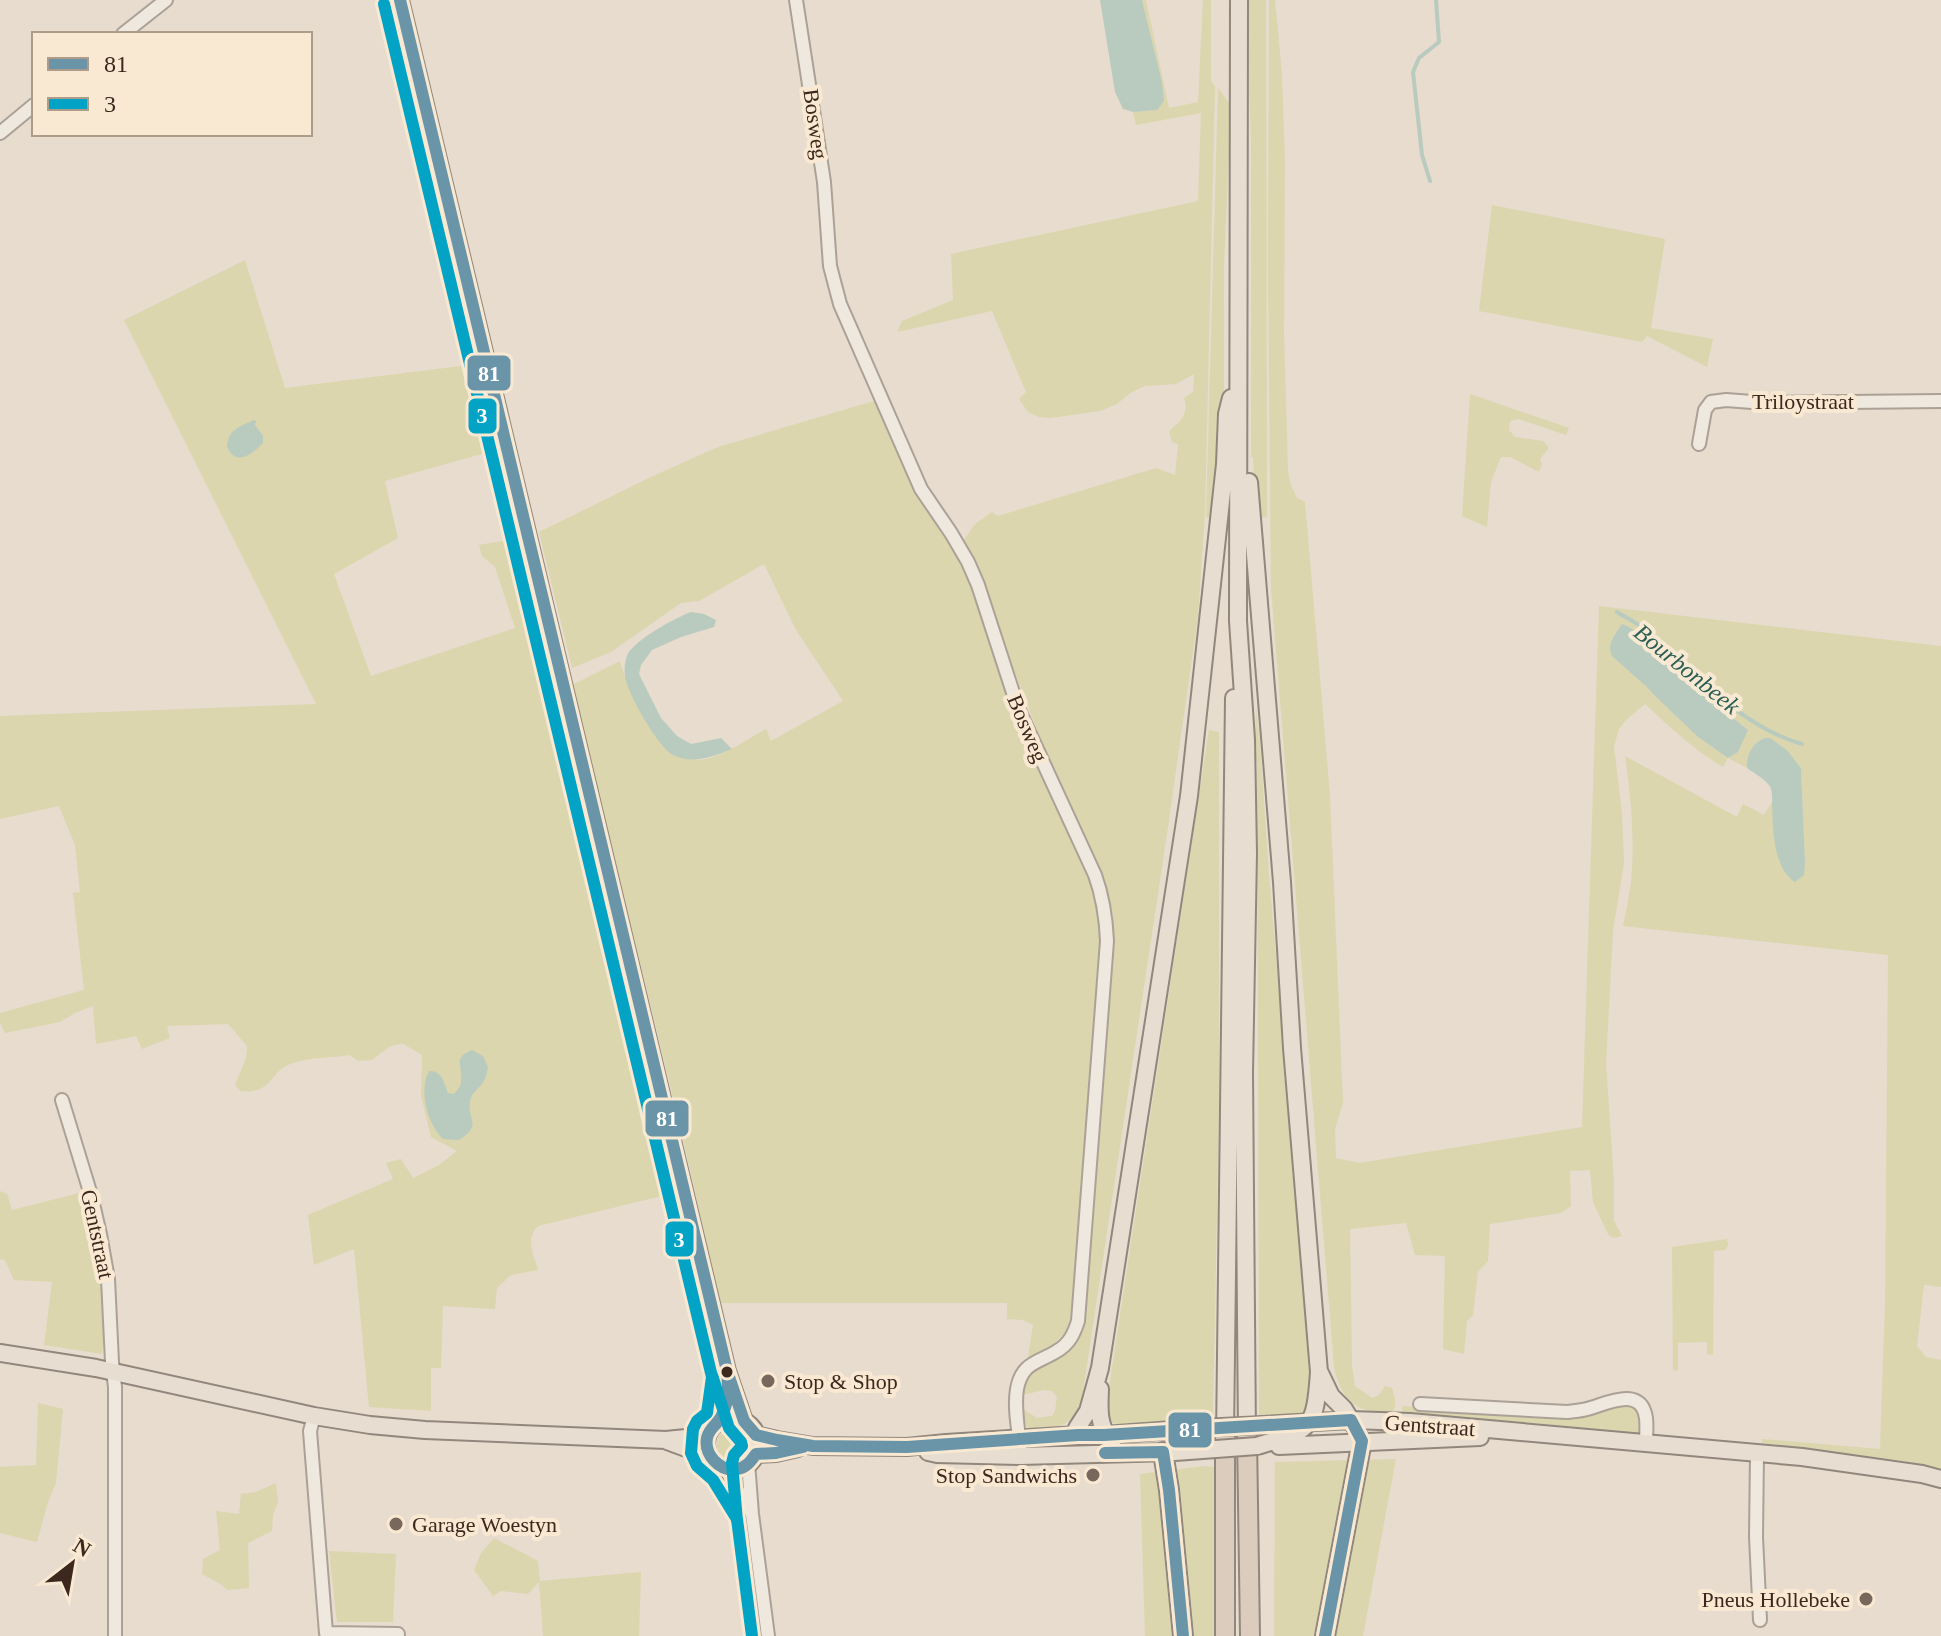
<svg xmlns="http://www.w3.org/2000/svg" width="1941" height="1636" viewBox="0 0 1941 1636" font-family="'Times New Roman',serif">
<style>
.green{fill:#dbd6ae;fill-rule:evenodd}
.water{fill:#b9cbbe}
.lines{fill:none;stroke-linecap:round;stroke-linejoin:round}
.stream{stroke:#b9cbbe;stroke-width:4}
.minor-casing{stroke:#aca196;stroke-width:16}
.major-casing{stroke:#92877d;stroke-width:20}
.highway-casing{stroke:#92877d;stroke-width:22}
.minor{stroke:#efe8df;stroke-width:12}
.major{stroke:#e7ddd0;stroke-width:16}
.highway{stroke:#dbccbd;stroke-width:18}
.major-bridge-casing{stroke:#92877d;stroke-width:20;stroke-linecap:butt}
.major-bridge{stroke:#e7ddd0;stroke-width:16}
.bus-1-casing{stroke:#f9e9d2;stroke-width:18}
.bus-2-casing{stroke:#f9e9d2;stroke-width:18}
.bus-1{stroke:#6a95a9;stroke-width:12}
.bus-2{stroke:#03a3c5;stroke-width:12}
.bus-dot{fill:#3c281d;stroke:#f9e9d2;stroke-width:3}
.poi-dot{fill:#78675b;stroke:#f9e9d2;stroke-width:3}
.labels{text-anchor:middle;stroke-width:8;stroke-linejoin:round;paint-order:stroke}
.street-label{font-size:22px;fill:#3c281d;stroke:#f9e9d2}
.poi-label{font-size:22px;fill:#3c281d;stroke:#f9e9d2;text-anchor:start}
.water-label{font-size:24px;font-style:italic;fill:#2a5e54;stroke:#f9e9d2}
.line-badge{stroke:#f9e9d2;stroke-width:3}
.badge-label{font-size:22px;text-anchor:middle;font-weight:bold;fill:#fff}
</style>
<rect width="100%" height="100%" fill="#e7dccd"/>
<path class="green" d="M1142,0h4l23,108 29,-6 5,-102h8v81l4,6 -10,425 -7,104 -32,225 -84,557c-12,31 -23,31 -54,31l-5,-10 1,-9 13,8 15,-2 3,-5 2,-14 -5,-6 -8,-1 -22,5c4,-27 18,-31 40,-41l22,-61 30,-359 -1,-20 -51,-119 -98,-255 11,-16 17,-12 6,4 158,-48 19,7 3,-31 -6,-2 -3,-11c12,-10 20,-17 15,-33l9,-6 1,-18 -18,10 -31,2 -15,7 -13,11 -17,7 -50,7 -11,-1 -11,-5 -9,-13 7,-7 -34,-81 -95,21 5,-11 51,-21 -2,-46 247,-53 3,-88 -65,12 -3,-13 24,-2 5,-28z
M1246,0h20l1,517 -11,1 -3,-61h-2v-314z
M1269,0h6l7,74 3,87 -1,173 4,137 3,14 6,13 8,4 25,293 13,308 -8,26 1,29 23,5 223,-36 17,-521 342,40v641l-17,-2 -7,61 9,11 15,3v109l-37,-8 -142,-18v-4l118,10 5,-146 3,-348 -265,-29c3,-14 6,-29 8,-44 4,-42 0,-85 -6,-126l112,61 6,-13 21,11 8,-13 7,61 26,-1 -4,-94 -14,-18 -17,-12h-6c-12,6 -18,17 -17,30l-19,-10 -5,9c-29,-17 -53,-40 -78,-63l-18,15 -8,10 -5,18 8,66 2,50 -11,68 -7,133 8,117v40l8,15 -9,2 -5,-4 -15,-32 -3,-32 -20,1 1,35 -10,7 -71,11 -2,37 -10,11 -5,43 -6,6 -3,33 -21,-5 2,-93 -30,-1 -9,-32 -56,6 2,136 3,21 17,12 7,-3 6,-9 7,2c3,10 5,15 1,24 -36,3 -52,-12 -59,-45l-63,-778 -3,-326zM1622,624l54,38 31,35 41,33 -10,22 -10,6 -30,-21 -44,-42 -42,-56z
M1218,88l12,16v23l-6,140v170l-9,81 -9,-1z
M1492,205l173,34 -14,89 62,11 -6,28 -60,-31 -5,6 -163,-31z
M245,260l40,128 192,-24 19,86 -111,31 13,57 -64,36 37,102 144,-48 -20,-61 -13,-11 -3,-11 41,-7 154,655 -136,33c-13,13 -5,27 0,44l-27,5 -14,13 -2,21 -52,-3 -2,62h-10v43l-62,-4 -15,-158 -40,16 -6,-50 85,-36 -7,-16 15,-4 12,19 26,-13 18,-14 -26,-14 -10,-42 1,-40 -20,-12 -13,4 -17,13 -14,1 -8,-6c-18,3 -39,2 -57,8 -26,8 -17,31 -53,28l-5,-6 11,-27 1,-12 -19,-22 -61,2 3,12 -28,11 -6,-13 -40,8 -3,-38 -18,7 -15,9 -55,11 -5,-11v-9l84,-23 -11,-97 7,-1 -5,-47 -16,-39 -59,13v-103l316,-12 -192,-384z
M1470,394l99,34 -3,7 -47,-16 -9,2 -1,9 6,7 28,4 6,7 -9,11 2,5 -3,8 -29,-15h-9l-10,25 -4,45 -25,-11z
M877,400l40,92 44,68 13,29 32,104 33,77 44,91 11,29 6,24v29l-9,135 -20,245c-10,19 -25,25 -43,35l5,-33 -10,-5 -16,-1v-16h-287l-39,-173 -109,-445 48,-24c10,36 42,111 90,97 20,-6 38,-19 56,-29l5,12 72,-40 -47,-71 -32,-66 -65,37 -18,2 -70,49 -39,16 -33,-136 114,-56 65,-29z
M1256,708l4,36 9,131 44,502 -3,32 -10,6 -41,2 -2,-654 -3,-4z
M1209,730l10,2v371l-6,316 -94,6 -10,-3 -2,-7 1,-21z
M0,1191l7,3 5,16 71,-18 18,92 4,42 -3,28 -58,-9 8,-63 -38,-2 -9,-20 -5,-1z
M1727,1239l1,6 -2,5 -12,1 -1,104 -6,-1v-12l-29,1v27l-5,1 -1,-124z
M38,1403l25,6 -7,74 -8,19 -11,40 -37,-9v-66l36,-2z
M1621,1403l17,4 4,22 -4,4 -127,-12 -109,-7v-8l141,9z
M717 1444a15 15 0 1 1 30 0a15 15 0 1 1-30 0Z
M1396,1459l-33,177h-89l1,-174z
M1205,1466l19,2 1,168h-80l-5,-162z
M276,1483l2,19 -5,13 -1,16 -24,12 1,45 -22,2 -5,-5 -20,-11 1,-15 17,-9 -4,-39 23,3 2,-20 15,-2z
M494,1538l44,23 2,20 101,-9 -2,64h-96l-4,-54 -11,12 -27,-3 -8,5 -19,-26 7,-17z
M329,1551l67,3 -3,68h-56z"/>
<path class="water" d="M1100,0h42l20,82 2,19 -7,9 -24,2 -10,-3 -8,-17z
M254,420l2,1 -1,4 8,11v7c-11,12 -29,24 -36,3 2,-18 13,-19 27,-26z
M691,612l13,2 12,6 -2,7 -33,10 -29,13 -11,15 -2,9 22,44 16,18 14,8 30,-6 11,11c-18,7 -39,16 -59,6 -15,-8 -46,-62 -48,-79 -1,-7 0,-18 4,-24 11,-15 46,-34 62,-40z
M1622,624c38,15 58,48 86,74 13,11 27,21 40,32l-10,22 -10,6 -30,-21 -44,-42 -6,-7 -36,-32c-6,-12 4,-23 10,-32z
M1764,738h6l17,12 14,18 4,94 -1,13 -9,7c-23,-15 -22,-55 -23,-79 0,-7 1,-14 -4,-19 -5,-6 -14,-11 -21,-16 -1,-13 5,-24 17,-30z
M472,1050l11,6 5,11c-1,6 -2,12 -7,18 -4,5 -9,8 -11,16 -3,19 13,24 -11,39l-16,-1c-15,-14 -25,-49 -14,-68 13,-1 15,12 19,22l6,1c4,-5 7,-7 7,-13 2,-16 -9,-23 11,-31z"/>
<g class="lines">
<path class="stream" d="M1430,181l-8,-26 -9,-83 6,-14 20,-16 -3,-42
M1617,612c8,5 18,10 26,16 52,42 93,97 159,116"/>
<g class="minor-casing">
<path id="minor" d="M796,0l28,182 6,84 10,38 81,185 30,44 17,29 10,23 40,123 77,167c8,22 11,42 12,66l-29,380c-4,13 -9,23 -21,30 -19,12 -35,11 -40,38 -3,18 1,38 3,57
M123,34l43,-34
M0,133l34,-28
M1699,444l6,-34 6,-8 15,-2 39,3 176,-2
M62,1100l29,95 9,39 8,45 4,83 3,25v249
M1420,1404l147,8c7,-1 13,-1 20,-3 19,-5 54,-24 59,9 1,8 0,17 0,26
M314,1416l-4,15 16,202 72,1v2
M1757,1453l-1,84 4,83
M748,1463l4,51 16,122
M725,1469l27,45"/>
</g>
<g class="major-casing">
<path id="major" d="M400,0l327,1371 17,50
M1239,0l-1,621 8,119 2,113 -4,220 3,364
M1249,482l33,400 10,166 27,324c-4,58 -8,58 -62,74
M0,1353l96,15 218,48 56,9 55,5 241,10 20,-2 18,-7 5,1
M1320,1373l11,23 13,13 11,18
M1100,1389c-1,20 -2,38 12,54
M706 1444a26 26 0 1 1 52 0a26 26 0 1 1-52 0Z
M1263,1425l88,-5 59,2 392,35 120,17 19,5
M756,1435l21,5 36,6 94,1 39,-4 132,-8h26l97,-7
M1078,1435l-1,-7 11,-17 12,-43 89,-572 36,-332 2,-50 4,-16
M1225,1437l9,-739
M667,1441l43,16
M1279,1446l201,-9
M928,1452l9,2 83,2 153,-4
M756,1454l20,-1 22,-5"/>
</g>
<g class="highway-casing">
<path id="highway" d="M1225,1437v199
M1247,1437l3,199
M1163,1452l6,38 14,146
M1325,1636l37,-195"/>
</g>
<use href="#minor" class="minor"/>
<use href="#major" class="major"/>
<use href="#highway" class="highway"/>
<g class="major-bridge-casing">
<path id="major-bridge" d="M1201,1428l62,-3
M1175,1452l82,-6"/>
</g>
<use href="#major-bridge" class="major-bridge"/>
<g class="bus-1-casing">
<path id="bus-1" d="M400,0l327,1371 17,50 12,14 21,5 36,6 94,1 171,-12h26l247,-15 11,21 -37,195
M726,1368c3,16 3,35 -5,49 -4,8 -12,11 -14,21 -3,16 12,34 30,31 9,-1 14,-8 19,-15l20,-1 27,-6
M1105,1453l58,-1 6,38 14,146"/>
</g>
<g class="bus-2-casing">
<path id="bus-2" d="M384,4l328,1373 -5,36 -10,8 -4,8 -2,24 6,13 16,14 24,39 15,117
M712,1375l17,53 12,14 1,4 -8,9 -2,8 5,58"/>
</g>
<use href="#bus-1" class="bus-1"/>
<use href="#bus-2" class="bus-2"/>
</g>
<circle class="bus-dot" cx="727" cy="1372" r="7"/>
<g class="poi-dot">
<circle cx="768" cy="1381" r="8"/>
<circle cx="1093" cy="1475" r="8"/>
<circle cx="396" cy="1524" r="8"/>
<circle cx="1866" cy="1599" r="8"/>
</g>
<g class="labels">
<g class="street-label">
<text transform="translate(816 124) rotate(82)" y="8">Bosweg</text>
<text x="1803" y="409">Triloystraat</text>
<text transform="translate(1028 728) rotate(67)" y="8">Bosweg</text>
<text transform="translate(98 1234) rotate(78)" y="8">Gentstraat</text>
<text transform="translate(1430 1425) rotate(4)" y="8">Gentstraat</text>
</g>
<g class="poi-label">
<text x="784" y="1389">Stop &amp; Shop</text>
<text x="1077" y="1483" text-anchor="end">Stop Sandwichs</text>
<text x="412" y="1532">Garage Woestyn</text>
<text x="1850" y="1607" text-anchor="end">Pneus Hollebeke</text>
</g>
<g class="water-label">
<text transform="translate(1687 669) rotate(39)" y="8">Bourbonbeek</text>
</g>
</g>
<g class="line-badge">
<rect x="466" y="354" width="46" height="38" rx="8" fill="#6a95a9"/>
<rect x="467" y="397" width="31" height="38" rx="8" fill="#03a3c5"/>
<rect x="644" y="1099" width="46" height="39" rx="8" fill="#6a95a9"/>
<rect x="664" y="1220" width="31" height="38" rx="8" fill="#03a3c5"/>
<rect x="1167" y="1411" width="46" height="38" rx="8" fill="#6a95a9"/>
</g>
<g class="badge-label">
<text x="489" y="381">81</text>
<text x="482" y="423">3</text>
<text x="667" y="1126">81</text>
<text x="679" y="1247">3</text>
<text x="1190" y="1437">81</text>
</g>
<rect x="32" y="32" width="280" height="104" fill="#f9e9d2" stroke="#ad9c8a" stroke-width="2"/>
<rect x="48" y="58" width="40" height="12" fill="#6a95a9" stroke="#ad9c8a" stroke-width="2"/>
<text x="104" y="72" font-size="24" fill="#3c281d">81</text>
<rect x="48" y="98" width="40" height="12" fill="#03a3c5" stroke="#ad9c8a" stroke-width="2"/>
<text x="104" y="112" font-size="24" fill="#3c281d">3</text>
<g transform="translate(72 1564) rotate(31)" stroke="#f9e9d2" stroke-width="6" paint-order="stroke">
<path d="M0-6L14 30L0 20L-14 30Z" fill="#3c281d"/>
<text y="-12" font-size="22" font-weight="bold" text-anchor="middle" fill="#3c281d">N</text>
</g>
</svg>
